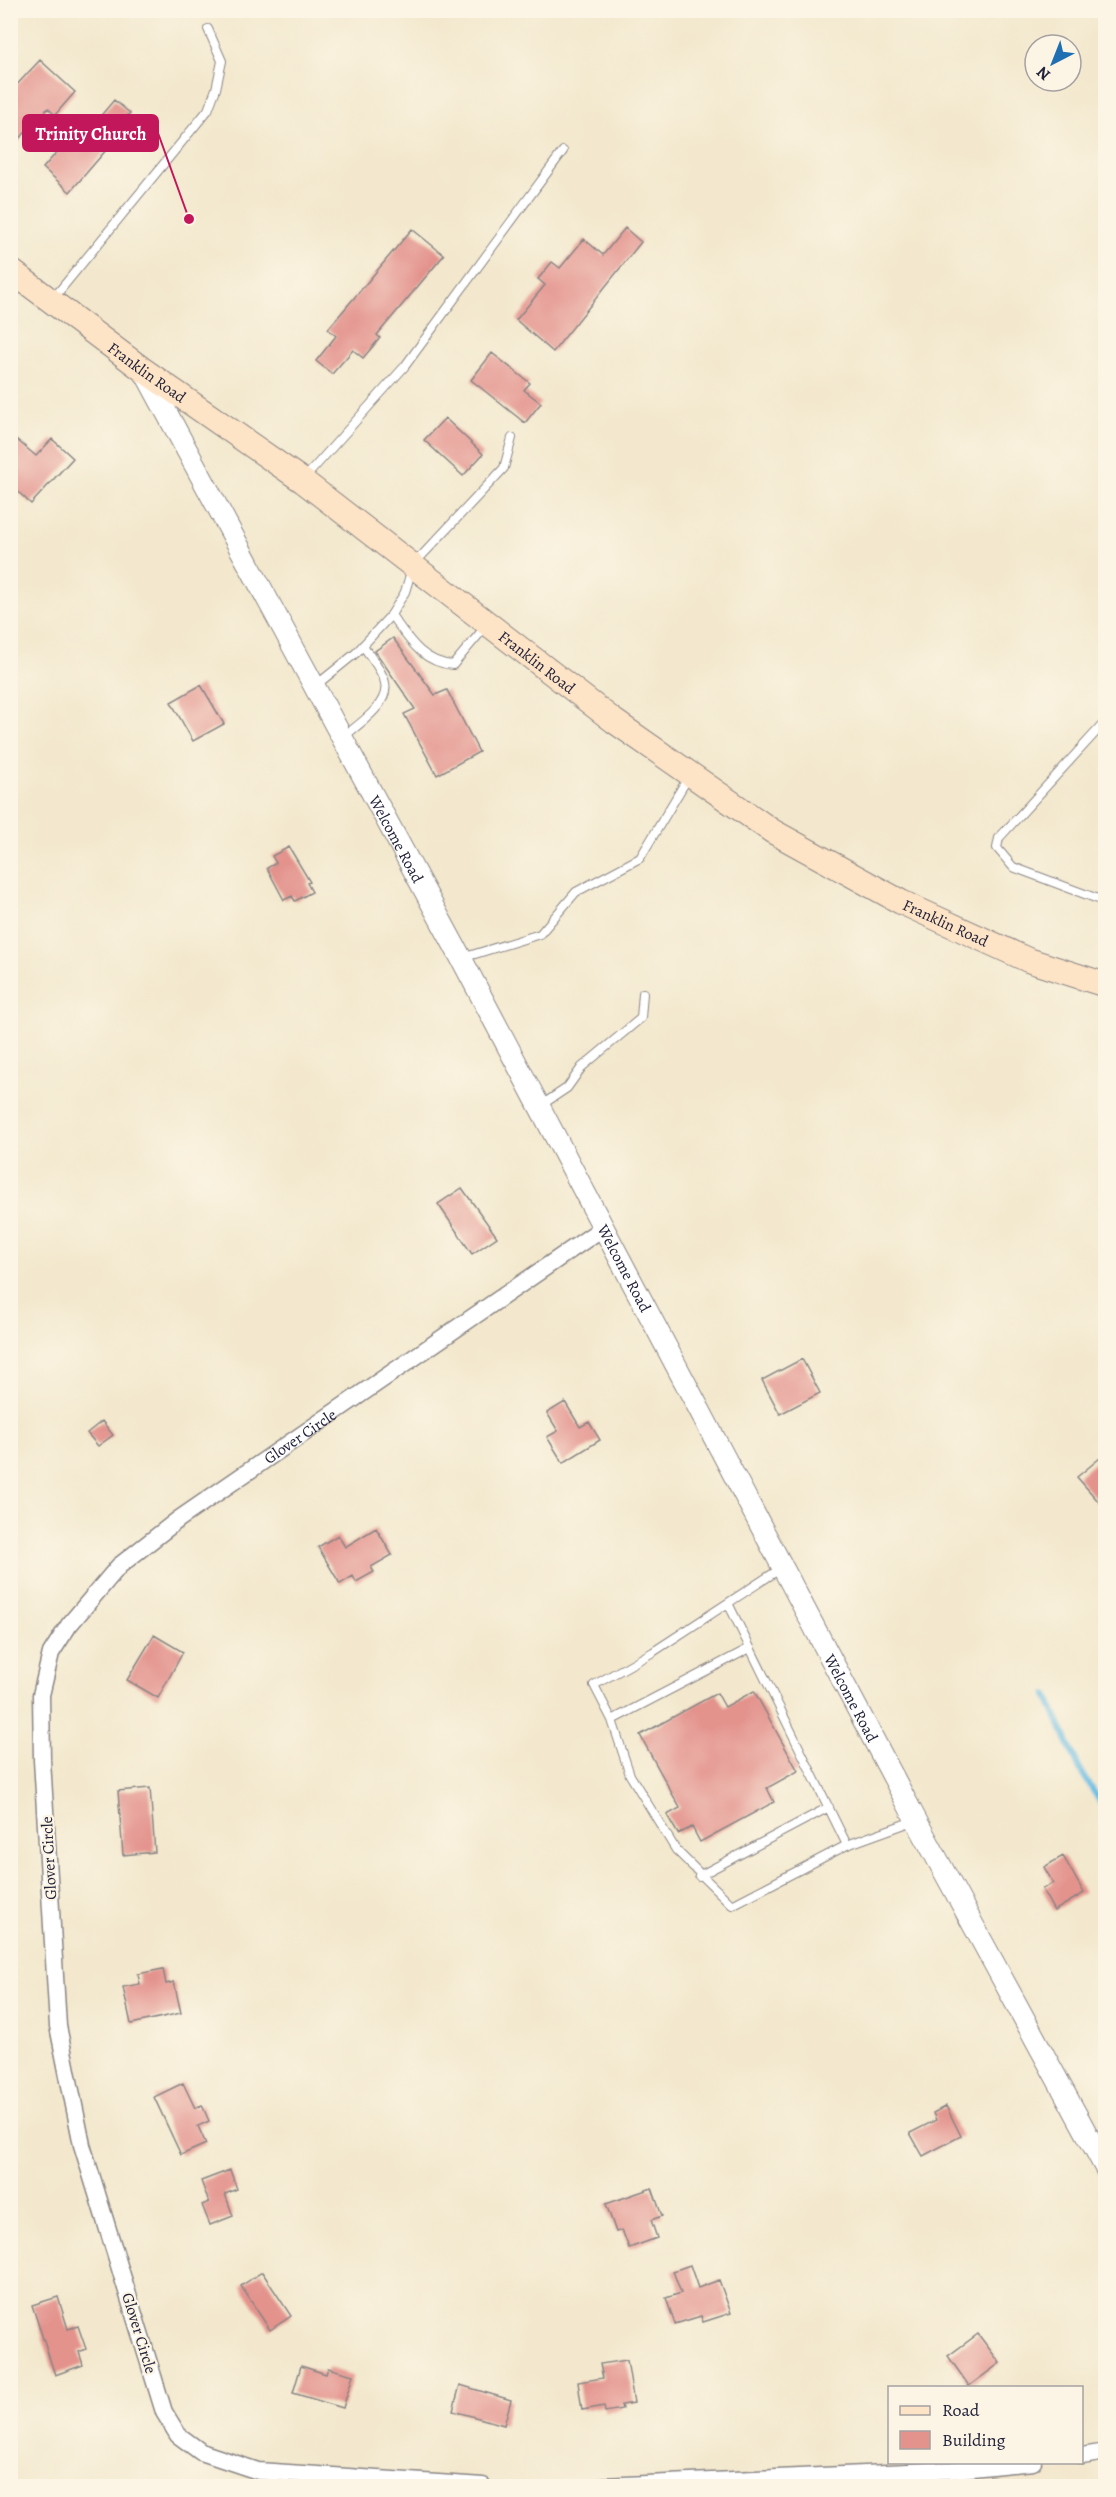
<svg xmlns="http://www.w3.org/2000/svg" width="1116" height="2497" viewBox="0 0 1116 2497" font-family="Alegreya,serif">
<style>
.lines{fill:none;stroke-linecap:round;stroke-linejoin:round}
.stream{stroke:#68bde4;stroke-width:6}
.building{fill:#e3928c}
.service-casing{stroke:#8a8584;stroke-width:10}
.minor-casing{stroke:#8a8584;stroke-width:19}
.tertiary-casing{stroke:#8a8584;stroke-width:23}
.secondary-casing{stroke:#8a8584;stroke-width:26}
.service{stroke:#fff;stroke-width:8}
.minor{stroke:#fff;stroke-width:16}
.tertiary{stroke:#fff;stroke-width:21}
.secondary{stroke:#fee4c6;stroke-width:24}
.labels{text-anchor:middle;stroke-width:4.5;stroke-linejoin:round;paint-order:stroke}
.street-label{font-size:16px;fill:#22223b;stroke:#fcf5e5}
.leader{fill:none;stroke:#c2185b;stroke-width:2}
.callout-dot{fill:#c2185b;stroke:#fcf5e5;stroke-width:2}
.callout{fill:#c2185b;stroke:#c2185b;stroke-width:2}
.callout-label{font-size:18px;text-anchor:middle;font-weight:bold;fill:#fff}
</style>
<rect width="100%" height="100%" fill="#fcf5e5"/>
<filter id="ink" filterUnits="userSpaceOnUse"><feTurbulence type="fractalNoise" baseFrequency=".0167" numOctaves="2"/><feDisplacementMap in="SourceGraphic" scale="12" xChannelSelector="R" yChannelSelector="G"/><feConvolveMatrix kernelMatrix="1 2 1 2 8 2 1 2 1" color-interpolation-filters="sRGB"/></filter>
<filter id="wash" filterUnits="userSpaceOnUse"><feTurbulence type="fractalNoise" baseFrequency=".008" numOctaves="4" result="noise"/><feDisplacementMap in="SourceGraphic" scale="24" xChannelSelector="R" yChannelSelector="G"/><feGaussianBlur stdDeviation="1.35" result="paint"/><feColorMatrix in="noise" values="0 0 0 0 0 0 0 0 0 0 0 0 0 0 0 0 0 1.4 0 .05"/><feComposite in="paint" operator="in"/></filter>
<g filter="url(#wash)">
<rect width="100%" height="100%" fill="#f3e8cd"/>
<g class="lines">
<path class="stream" d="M1047,1695l32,73 27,43"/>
</g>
<g id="blocks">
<path class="building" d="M40,60l35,32 -20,23 -7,-7 -38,41v-57z
M114,100l16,13 -28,32 5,4 -37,43 -27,-24 37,-42 7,6z
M625,228l16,14 -88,110 -37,-32 29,-35 -7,-6 14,-17 8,6 24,-29 19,16z
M412,229l32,26 -67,80 3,3 -17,20 -10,-8 -21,24 -16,-13 20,-25 -8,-7z
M492,353l38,30 -6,7 17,13 -16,20 -54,-43z
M445,418l38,36 -20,22 -39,-36z
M10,434l26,22 16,-17 21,19 -42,46 -21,-20z
M393,638l42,57 12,-5 32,62 -42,23 -33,-61 11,-5 -40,-58z
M201,685l23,39 -31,17 -22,-39z
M289,847l21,35 -3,1 5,9 -17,9 -3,-5 -8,4 -17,-32 9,-5 -4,-7z
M462,1188l35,49 -25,17 -34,-50z
M802,1359l18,34 -40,21 -18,-34z
M565,1402l15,25 9,-5 11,18 -37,23 -16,-26 11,-6 -11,-18z
M102,1421l11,14 -15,11 -11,-13z
M1106,1453v57l-29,-33z
M376,1528l16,27 -21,12 3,5 -18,10 -3,-6 -13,8 -22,-37 20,-12 7,12z
M154,1635l29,17 -25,46 -31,-18z
M754,1691l44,80 -31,17 7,14 -74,40 -8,-15 -14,7 -11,-19 13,-7 -40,-73 77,-42 8,14z
M150,1788l5,64 -32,3 -5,-64z
M1063,1856l21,37 -30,18 -12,-22 11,-6 -9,-16z
M163,1969l3,15 8,-2 7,31 -50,11 -8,-37 17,-3 -2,-10z
M183,2083l12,25 7,-3 7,16 -11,5 8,18 -25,11 -27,-58z
M946,2106l15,30 -38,20 -13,-23 26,-13 -3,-7z
M230,2170l7,19 -12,5 8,22 -23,9 -8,-20 7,-3 -8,-21z
M652,2188l10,28 -11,4 6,18 -28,10 -7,-18 -6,2 -10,-28z
M690,2265l8,23 21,-8 12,33 -28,9 -2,-6 -26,8 -9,-26 15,-5 -8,-22z
M262,2272l29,44 -21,14 -29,-44z
M58,2297l10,32 10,-3 8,23 -7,3 4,13 -28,10 -23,-70z
M978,2334l22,29 -31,23 -21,-30z
M627,2360l7,43 -13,2 1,4 -17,3 -1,-6 -22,4 -4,-28 25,-4 -3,-14z
M301,2366l25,8 2,-6 25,7 -10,33 -50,-15z
M460,2385l51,15 -7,25 -51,-14z"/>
</g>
</g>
<g filter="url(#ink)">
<use href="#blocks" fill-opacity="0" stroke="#8a8584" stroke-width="1.5"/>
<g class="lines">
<g class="service-casing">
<path id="service" d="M52,300l156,-190 8,-21 6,-28 -14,-32
M303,480l102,-114 158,-215
M391,615c17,23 31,48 62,50l33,-39
M315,686l41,-33 35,-38 14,-23 8,-27 91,-97 8,-30
M1106,721l-107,117 -2,10 16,19 93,35
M342,738c14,-12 48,-33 43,-55 -2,-12 -16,-27 -22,-38
M462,958l78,-24 36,-42 64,-34 49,-82
M540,1106l27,-18 15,-21 59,-49 2,-25
M783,1567l-130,85 -59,33 18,35 18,55 46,75 56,55 115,-60 69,-25
M728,1603l119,242
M612,1720l138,-72
M699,1876l130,-69"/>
</g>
<g class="minor-casing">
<g id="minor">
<path d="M1082,2456l24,-4"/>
<path id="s1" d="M483,2486l-225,-15 -57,-19 -23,-17 -14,-23 -82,-267 -24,-119 -16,-266 -1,-65 10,-42 18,-28 50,-59 60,-47 425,-292"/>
<path d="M603,2486l349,-16 81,-8"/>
</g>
</g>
<g class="tertiary-casing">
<g id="tertiary">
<path id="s2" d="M143,369l318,589 455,862 190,349"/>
</g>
</g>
<g class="secondary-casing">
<g id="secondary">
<path id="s3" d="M10,270l132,99 161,112 311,240 158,110 129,71 127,58 78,25"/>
</g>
</g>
<use href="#service" class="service"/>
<use href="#minor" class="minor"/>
<use href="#tertiary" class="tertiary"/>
<use href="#secondary" class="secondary"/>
</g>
</g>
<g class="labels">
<g class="street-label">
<text dy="6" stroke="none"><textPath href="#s3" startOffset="171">Franklin Road</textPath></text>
<text dy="6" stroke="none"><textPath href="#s3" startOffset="657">Franklin Road</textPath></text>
<text dy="6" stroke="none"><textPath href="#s2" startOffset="534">Welcome Road</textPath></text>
<text dy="6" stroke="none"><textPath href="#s3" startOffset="1143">Franklin Road</textPath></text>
<text dy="6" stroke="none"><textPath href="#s2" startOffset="1020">Welcome Road</textPath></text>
<text dy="6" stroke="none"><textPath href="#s1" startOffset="1450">Glover Circle</textPath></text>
<text dy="6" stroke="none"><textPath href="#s2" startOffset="1506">Welcome Road</textPath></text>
<text transform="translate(48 1858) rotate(-93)" y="6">Glover Circle</text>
<text transform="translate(140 2333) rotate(73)" y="6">Glover Circle</text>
</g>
</g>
<path class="leader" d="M189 219L158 133"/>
<circle class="callout-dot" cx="189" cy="219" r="6"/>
<rect class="callout" x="23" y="115" width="135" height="36" rx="6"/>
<g class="callout-label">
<text x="91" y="140">Trinity Church</text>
</g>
<rect width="1116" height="2497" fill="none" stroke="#fcf5e5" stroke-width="36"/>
<rect x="888" y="2386" width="195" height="78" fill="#fcf5e5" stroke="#a5a1a1" stroke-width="1.5"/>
<rect x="900" y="2406" width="30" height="9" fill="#fee4c6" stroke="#a5a1a1" stroke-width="1.5"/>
<text x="942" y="2416" font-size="18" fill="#22223b">Road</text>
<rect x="900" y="2431" width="30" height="18" fill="#e3928c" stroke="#a5a1a1" stroke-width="1.5"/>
<text x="942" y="2446" font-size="18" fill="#22223b">Building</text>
<g transform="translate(1053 63) rotate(222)"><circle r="28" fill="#fcf5e5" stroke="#a5a1a1" stroke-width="1.5"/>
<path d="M0-4.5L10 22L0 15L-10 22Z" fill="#1f6fb2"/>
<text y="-9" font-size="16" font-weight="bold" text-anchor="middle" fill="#22223b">N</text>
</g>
</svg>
